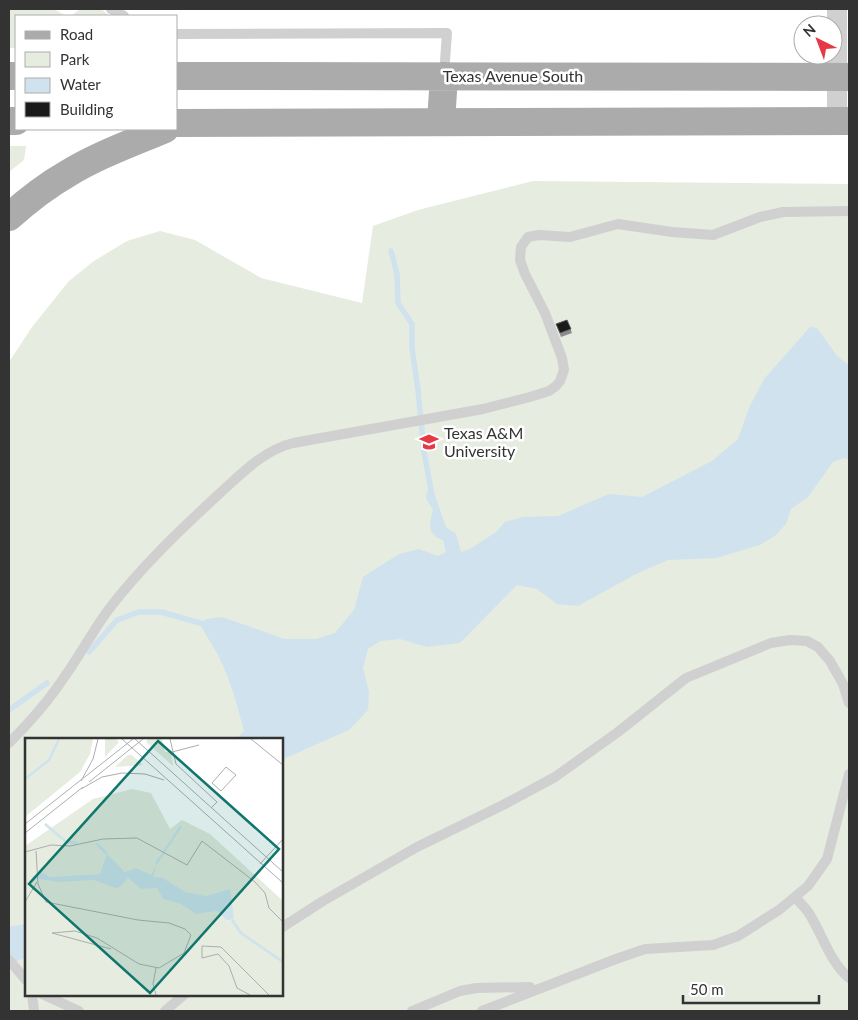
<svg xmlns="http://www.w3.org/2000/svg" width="858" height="1020" viewBox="0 0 858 1020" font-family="Lato,sans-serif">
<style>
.green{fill:#e6ecdf;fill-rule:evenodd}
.water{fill:#cfe2ee}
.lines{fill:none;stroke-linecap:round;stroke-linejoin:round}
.stream{stroke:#cfe2ee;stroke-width:5.5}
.lane{stroke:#d0d0d0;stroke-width:10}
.street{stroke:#d0d0d0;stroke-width:20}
.primary{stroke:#ababab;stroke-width:28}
.wall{fill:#8c8c8c}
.building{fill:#1a1a1a;stroke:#5f5f5f}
.labels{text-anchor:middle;stroke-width:5;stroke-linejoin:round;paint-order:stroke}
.street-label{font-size:16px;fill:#333;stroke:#fff}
.poi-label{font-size:16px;fill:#333;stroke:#fff;text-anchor:start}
.inset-river{fill:none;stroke:#cfe2ee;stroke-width:2.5}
.inset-road{fill:none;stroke:#adadad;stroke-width:1}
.view{fill:#0f766e;fill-opacity:0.15;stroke:#0f766e;stroke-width:2.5}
.inset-edge{fill:none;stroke:#333;stroke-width:2.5}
</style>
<rect width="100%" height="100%" fill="#fff"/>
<path class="green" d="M9,9h45l12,7h-50v32h-7z
M80,9h21l9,7h-39z
M9,146h17l-2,14 -15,12z
M533,181l316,3v827h-840v-649l23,-35 37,-46 25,-20 33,-20 33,-10 35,9 66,38 101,25 11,-77 45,-16zM26,739h255v255h-255z"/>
<path class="water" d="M810,327l7,1 20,28 12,9v95l-6,-2 -10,4 -25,35 -17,12 -5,15 -10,11 -16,10 -44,13 -48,2 -32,14 -58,32 -21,-2 -20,-15 -20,-4 -57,58 -33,4 -27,-8 -20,2 -12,8 -5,19 6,24 -1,18 -19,20 -68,30v-21h-45l8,-8c-7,-26 -13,-50 -25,-74 -6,-12 -14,-22 -19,-34l7,-4 15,-2 63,22h31l19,-6 19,-23 9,-33 36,-23 20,-5 19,7 8,-4 -3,-12c-16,-5 -14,-16 -10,-30l-7,-12 1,-6 3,-4 3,2 13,37 10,7 5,18 9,-3 26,-17 9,-10 18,-5 35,-1 51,-22 33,3 70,-36 26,-22 11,-31 15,-29z
M26,924v33l-17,8v-38z"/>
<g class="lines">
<path class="stream" d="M391,251l6,23 1,29 14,21v24l6,42 6,62 8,43
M89,652l28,-32 22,-8h22l39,11 6,3
M9,710l38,-27"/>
<path class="lane" d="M111,9l13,7
M176,34l271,-1 -3,42
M9,743c20,-20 38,-40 54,-64 16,-22 29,-47 46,-70 32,-42 71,-79 110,-115 22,-20 45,-44 74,-51l190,-34 47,-12 19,-6 7,-5 4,-5 4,-11 -2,-12 -17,-45 -20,-39 -5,-14 1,-13 7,-10 11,-2 31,2 48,-13 54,8 41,3 47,-18 23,-5 66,-1
M795,897c5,6 11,11 15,18 13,21 20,47 39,63
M281,928l42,-27 94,-54 86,-42 52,-28 63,-45 68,-54 85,-35 19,-3 17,1 11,6 12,14 13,23 6,19
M9,960l17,20
M32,994l2,17
M42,994l37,17
M165,1011l20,-17
M412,1011l48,-20 16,-3 54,-1
M482,1011l134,-52 29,-10 68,-4 25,-9 41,-26 29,-24 19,-27 22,-85"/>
<path class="street" d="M837,9v112"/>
<path class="primary" d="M9,76h7
M176,76l673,1
M9,121h7
M441,122l3,-46
M176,123l673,-2
M9,217c18,-16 37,-31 58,-43 31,-19 65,-31 98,-45"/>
</g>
<path class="wall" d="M567,320l5,13 -11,4 -5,-13z"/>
<path class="building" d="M567,320l4,9 -11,4 -4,-9z"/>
<defs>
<g id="university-bare" transform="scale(1.5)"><path d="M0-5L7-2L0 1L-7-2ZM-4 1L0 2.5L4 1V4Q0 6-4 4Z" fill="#e63946" stroke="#fff" stroke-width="2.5" paint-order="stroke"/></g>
</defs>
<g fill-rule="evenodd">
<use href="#university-bare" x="429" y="442"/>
</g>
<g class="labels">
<g class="street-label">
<text x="513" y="82">Texas Avenue South</text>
</g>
<g class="poi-label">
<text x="444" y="439">Texas A&amp;M<tspan x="444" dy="18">University</tspan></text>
</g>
</g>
<g transform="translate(25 738)">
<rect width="258" height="258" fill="#fff"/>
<path d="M0,1h68l-3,15 -10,18 -55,45zM80,1h11l3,3 -14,15zM123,1h14l3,13h6l2,14 -27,-24zM103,17h4l11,10 -28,2zM107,51l19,4 19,36 12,-9 28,14 72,66v95h-257v-149l68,-47z" fill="#e6ecdf"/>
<path d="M82,116l18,18 11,-4 15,7 6,-11 -4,13 10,1 22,14 21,4 24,-7 4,30 -7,1 -10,-9 -21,3 -15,-10 -18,-5 -6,-11 -16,1 -13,-11 -8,9 -5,1 -21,-8 -34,2 -29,-4 9,-7 10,6 50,-3z" fill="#cfe2ee"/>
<path class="inset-river" d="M0,41l24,-19 10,-21M20,86l20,17 12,2M71,105l11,11M131,126l25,-38M207,182l9,13 42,29"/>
<path class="inset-road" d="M97,1l161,144M110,1l148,133M145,1l6,25 41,38 -6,6M226,1l32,26M147,14l27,-7M201,29l10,8 -15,16 -9,-8zM56,43l12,-22 5,-20M64,44l54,-43M56,51l21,-12 20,-4 23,1 19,6M0,86l108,-85M0,95l58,-46M11,113l2,33 8,18 92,18 31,3 16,6 6,6 -7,18 -25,15 -20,-4 -42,-26 -22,-7 -23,2 59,16M0,114l26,-7 19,1 33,-7 34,-1 50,27 15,-24 53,41 10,11 4,15 14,14M235,126l23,-25M0,164l12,-20M131,257l-3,-11 3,-16M225,257l-13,-7 -8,-22 -11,-12 -16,4v-12l19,1 48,48"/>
<path class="view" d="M133,3l121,108 -129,144 -121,-109z"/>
<rect width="258" height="258" class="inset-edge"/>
</g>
<rect width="858" height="1020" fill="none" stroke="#333333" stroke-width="20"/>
<rect x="15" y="15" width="162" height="115" fill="#ffffff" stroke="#adadad"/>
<rect x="25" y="31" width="25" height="8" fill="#ababab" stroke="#adadad"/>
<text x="60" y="40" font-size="15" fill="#333333">Road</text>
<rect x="25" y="52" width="25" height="15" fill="#e6ecdf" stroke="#adadad"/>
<text x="60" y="65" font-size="15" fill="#333333">Park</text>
<rect x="25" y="78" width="25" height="15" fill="#cfe2ee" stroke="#adadad"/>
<text x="60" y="90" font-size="15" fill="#333333">Water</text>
<rect x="25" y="102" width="25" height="15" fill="#1a1a1a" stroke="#adadad"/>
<text x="60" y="115" font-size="15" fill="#333333">Building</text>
<g transform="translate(818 40) rotate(318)"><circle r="24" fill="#ffffff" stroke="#adadad"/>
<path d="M0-4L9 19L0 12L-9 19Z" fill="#e63946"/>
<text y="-8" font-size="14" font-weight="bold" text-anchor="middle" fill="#333333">N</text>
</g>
<path d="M683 995v8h136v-8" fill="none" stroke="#333333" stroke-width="2.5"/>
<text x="690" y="995" font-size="15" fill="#333333" stroke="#ffffff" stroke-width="4" paint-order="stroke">50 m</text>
</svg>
